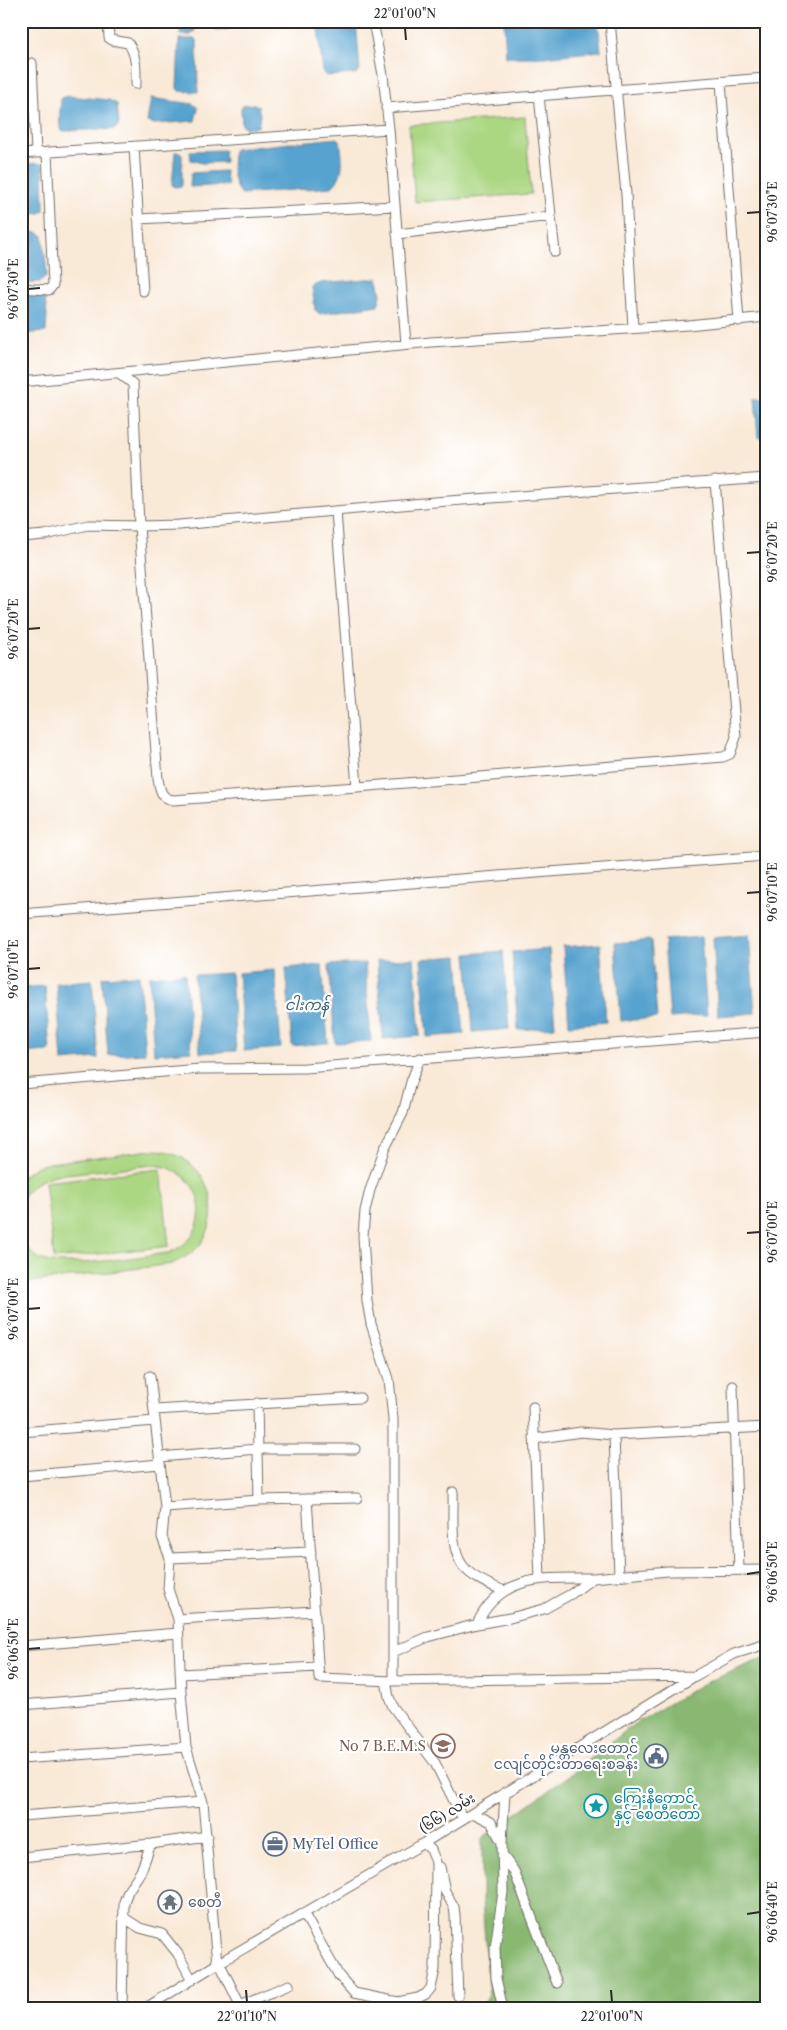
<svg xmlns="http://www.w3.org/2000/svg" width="787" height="2030" viewBox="0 0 787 2030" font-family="'Libre Caslon Text','Noto Sans Myanmar',serif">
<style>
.green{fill:#abd783;stroke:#6b8157}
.forest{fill:#88b871;stroke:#5a724e}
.water{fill:#57a3cf;stroke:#41677d}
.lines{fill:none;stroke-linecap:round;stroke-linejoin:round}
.minor-casing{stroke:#736e67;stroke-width:11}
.minor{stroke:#fff;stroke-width:9}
.ticks{fill:none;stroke:#2b2b2b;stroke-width:2}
.labels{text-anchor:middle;stroke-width:4.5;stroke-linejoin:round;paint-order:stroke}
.education-label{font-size:14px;fill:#785e54;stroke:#fff;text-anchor:end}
.service-label{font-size:14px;fill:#4e5e75;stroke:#fff;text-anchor:end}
.culture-label{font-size:14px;fill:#0d838f;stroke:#fff;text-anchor:start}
.street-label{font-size:14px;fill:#2b2b2b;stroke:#fff}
.worship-label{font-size:14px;fill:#5b616d;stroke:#fff;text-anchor:start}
.water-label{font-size:15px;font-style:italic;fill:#3f6175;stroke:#fff}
.neatline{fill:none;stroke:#2b2b2b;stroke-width:2}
.ticks-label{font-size:12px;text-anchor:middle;fill:#2b2b2b}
</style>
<rect width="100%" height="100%" fill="#fff"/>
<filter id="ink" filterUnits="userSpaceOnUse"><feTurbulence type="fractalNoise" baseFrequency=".02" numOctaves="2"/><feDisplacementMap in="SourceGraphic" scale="10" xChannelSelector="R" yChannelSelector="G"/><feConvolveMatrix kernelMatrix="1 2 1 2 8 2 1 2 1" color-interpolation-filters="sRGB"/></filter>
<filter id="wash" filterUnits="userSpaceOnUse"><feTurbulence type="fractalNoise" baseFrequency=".0096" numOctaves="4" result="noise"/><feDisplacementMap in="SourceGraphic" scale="20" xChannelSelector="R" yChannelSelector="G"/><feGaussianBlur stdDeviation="1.12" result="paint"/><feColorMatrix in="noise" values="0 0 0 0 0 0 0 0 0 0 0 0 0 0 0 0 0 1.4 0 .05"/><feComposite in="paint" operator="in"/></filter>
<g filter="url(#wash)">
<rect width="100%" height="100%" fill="#f9e9d7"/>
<path class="green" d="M525,117l6,77 -116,8 -6,-77z
M152,1150c7,0 15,1 22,4 37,14 50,63 24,93 -7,8 -17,12 -26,17l-149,19 -2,-14 10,-2 -10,-7v-20c6,7 11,15 19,19 24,11 99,-3 128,-6 48,-17 40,-84 -15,-88l-98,10c-15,5 -25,10 -34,24v-22l16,-11 12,-3z
M161,1169l8,77 -115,13 -9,-77z"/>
<path class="forest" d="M766,1657v352h-285l8,-14 -7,-96v-61l92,-66 59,-47 67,-40z"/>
<path class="water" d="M181,21h13l1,10 -4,4h-11z
M213,21h25l-1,6 -19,4 -4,-3z
M317,21h39l4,49 -5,4 -29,2 -3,-3z
M504,21h94l3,30 -58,6h-37z
M179,39h16l2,2 1,51 -19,-1 -2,-3z
M68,96l41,4 8,4 2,20 -4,5 -53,2c-5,-11 -1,-21 -1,-33z
M151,98l42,6 5,4 -3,13 -40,3 -8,-2z
M254,104l4,2 2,9 -2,12 -12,1 -4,-3 -1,-16 2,-4z
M337,138l3,2c2,17 6,34 -8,47l-91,7c-10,-10 -10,-31 -7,-45z
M224,150l1,12 -23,1 -11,-3 -1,-9z
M175,152h5l2,3v31l-7,1 -3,-2z
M38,163l5,2 1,46 -7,3 -9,-3 -3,-8 -1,-35 3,-4z
M225,171l3,14 -38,2 1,-14z
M37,232l6,4 4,39 -6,7 -17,1 -3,-2v-44l5,-4z
M378,278l3,17 -3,10 -58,9 -5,-4 -3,-23 9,-4z
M23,292l14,1 8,5 2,18 -1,16 -25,2v-40z
M755,397h11v40h-8z
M749,935l6,78 -37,3 -5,-78z
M701,937l6,78 -37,3 -6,-78z
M651,940l6,78 -36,3 -6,-78z
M600,944l6,78 -37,3 -6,-78z
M549,949l6,78 -37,3 -6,-78z
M503,951l6,78 -36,3 -6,-78z
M458,956l6,78 -37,3 -6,-78z
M414,958l6,78 -37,3 -6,-78z
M365,963l6,78 -36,2 -6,-78z
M322,965l6,78 -36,3 -6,-78z
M275,970l6,78 -37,3 -6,-78z
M185,973l6,78 -37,3 -5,-78z
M231,973l5,78 -36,2 -6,-78z
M139,975l6,78 -37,2 -6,-78z
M92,980l6,78 -36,3 -6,-78z
M45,986l5,65 -29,2v-65z"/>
</g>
<g filter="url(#ink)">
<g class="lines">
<g class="minor-casing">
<path id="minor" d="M108,21l1,17 3,2 16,3c9,12 8,27 8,41
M373,21l10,54 6,54 17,215
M610,21l16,173 7,134
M32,63l4,90
M721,82l18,239
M539,95l12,121
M386,108l380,-30
M134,147l9,144
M21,154l368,-25
M138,219l257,-13
M397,234l154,-18 4,36
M21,288l28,2 4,-5 -6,-133
M119,373l14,11 6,142 40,-1 256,-23 331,-24
M21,382l410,-40 257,-17 78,-8
M139,526l19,253c2,11 3,19 15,21l184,-13 -21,-276
M21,537l24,-2 43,-10 51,1v-5
M357,787l366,-30 7,-3 6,-17 -21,-256
M21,914l528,-42 217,-16
M21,1084l179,-15 105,-1 461,-36
M150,1376l15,131 -3,30 8,21 -2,31 10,30 3,73 5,55 17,55 14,162
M733,1386l6,184
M257,1403l2,97
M533,1407l7,171
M154,1410l206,-12
M21,1432l134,-11
M534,1439l47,-7 33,3
M159,1457l99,-8h97
M21,1476l139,-12
M453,1492c1,23 -4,55 10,74 9,12 28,19 41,25
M307,1499l12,179 74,3 301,-5
M165,1507l94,-7 98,-2
M170,1558l141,-6
M619,1576l-5,-141 152,-8
M178,1619l137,-8
M477,1624c23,-50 68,-46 115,-46
M21,1646l157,-13
M393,1652l35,-15 49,-13 33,-6 34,-9 27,-15 22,-16 75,-7 98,-1
M181,1674l137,-7
M386,1681l3,16 4,10 42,56 28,56
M393,1681v-262l-4,-40 -18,-55 -4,-23 -4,-65 2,-25 5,-21 14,-40 19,-37 8,-31 9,-24
M21,1705l160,-13
M21,1759l165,-12
M473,1813l18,9 10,19
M21,1816l182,-14
M503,1856l11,15 43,112
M21,1857l130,-13 56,-8
M440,1867l5,24 9,16 1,8 3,81
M304,1914l35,62 15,17 44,9 20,-4 8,-4 5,-6 4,-19 1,-107 -5,-12 -7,-7
M123,1917l17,11 22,6 16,20 14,26
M219,1962l23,47
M240,2005l49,-20
M122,2009l2,-107 4,-11 13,-20 10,-27
M144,2009l73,-45 207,-121 271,-167 39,-22 32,-10
M503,2009l-7,-31 -1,-30 8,-56 -1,-49 3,-51"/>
</g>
<use href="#minor" class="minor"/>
</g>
</g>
<path class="ticks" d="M405,28l1,12M747,213l13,-1M28,289l12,-1M747,553l13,-1M28,629l12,-1M747,893l13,-1M28,969l12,-1M747,1233l13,-1M28,1309l12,-1M747,1574l13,-2M28,1649l12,-1M747,1914l13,-2M246,1990l1,12M611,1990l1,12"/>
<defs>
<g id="school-ring" transform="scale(1.25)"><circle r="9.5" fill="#fff" stroke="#8d6e63" stroke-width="1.5"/><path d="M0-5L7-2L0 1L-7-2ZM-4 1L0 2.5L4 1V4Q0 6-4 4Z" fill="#8d6e63"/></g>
<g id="civic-ring" transform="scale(1.25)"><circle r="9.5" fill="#fff" stroke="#5c6f8a" stroke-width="1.5"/><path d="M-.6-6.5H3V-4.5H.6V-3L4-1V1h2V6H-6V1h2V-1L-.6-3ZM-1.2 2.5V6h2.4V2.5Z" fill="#5c6f8a"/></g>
<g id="sight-ring" transform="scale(1.25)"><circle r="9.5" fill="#fff" stroke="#0f9aa8" stroke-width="1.5"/><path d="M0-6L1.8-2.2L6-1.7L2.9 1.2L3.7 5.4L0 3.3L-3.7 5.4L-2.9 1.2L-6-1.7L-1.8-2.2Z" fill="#0f9aa8"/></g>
<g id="office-ring" transform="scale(1.25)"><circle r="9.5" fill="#fff" stroke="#5c6f8a" stroke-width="1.5"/><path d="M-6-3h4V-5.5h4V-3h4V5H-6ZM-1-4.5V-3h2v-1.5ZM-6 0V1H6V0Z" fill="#5c6f8a"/></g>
<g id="temple-ring" transform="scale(1.25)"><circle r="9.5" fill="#fff" stroke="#6b7280" stroke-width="1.5"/><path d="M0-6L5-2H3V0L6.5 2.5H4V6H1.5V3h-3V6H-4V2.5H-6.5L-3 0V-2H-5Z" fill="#6b7280"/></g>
</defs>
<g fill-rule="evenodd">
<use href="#school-ring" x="443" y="1746"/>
<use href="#civic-ring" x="656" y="1756"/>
<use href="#sight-ring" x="596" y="1806"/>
<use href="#office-ring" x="275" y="1844"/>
<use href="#temple-ring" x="170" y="1902"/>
</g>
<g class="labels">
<g class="education-label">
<text x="426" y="1751">No 7 B.E.M.S</text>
</g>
<g class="service-label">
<text x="638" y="1753">မန္တလေးတောင်<tspan x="638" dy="16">ငလျင်တိုင်းတာရေးစခန်း</tspan></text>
<text x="292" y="1849" text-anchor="start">MyTel Office</text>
</g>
<g class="culture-label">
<text x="614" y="1803">ကြေးနီတောင်<tspan x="614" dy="16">နှင့် စေတီတော်</tspan></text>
</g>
<g class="street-label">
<text transform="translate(447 1813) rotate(-32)" y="5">(၆၆) လမ်း</text>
</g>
<g class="worship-label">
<text x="188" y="1907">စေတီ</text>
</g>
<g class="water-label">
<text x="307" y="1010">ငါးကန်</text>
</g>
</g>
<rect width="787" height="2030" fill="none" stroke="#fff" stroke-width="55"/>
<rect x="28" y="28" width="732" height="1974" class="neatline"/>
<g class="ticks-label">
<text x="405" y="18">22°01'00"N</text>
<text transform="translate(773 212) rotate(-90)" y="4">96°07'30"E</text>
<text transform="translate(14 289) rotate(-90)" y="4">96°07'30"E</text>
<text transform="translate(773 552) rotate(-90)" y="4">96°07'20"E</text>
<text transform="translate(14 629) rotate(-90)" y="4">96°07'20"E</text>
<text transform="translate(773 892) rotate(-90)" y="4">96°07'10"E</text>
<text transform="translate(14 969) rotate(-90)" y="4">96°07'10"E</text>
<text transform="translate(773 1232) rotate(-90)" y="4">96°07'00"E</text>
<text transform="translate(14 1309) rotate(-90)" y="4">96°07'00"E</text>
<text transform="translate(773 1572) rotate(-90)" y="4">96°06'50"E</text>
<text transform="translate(14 1649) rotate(-90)" y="4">96°06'50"E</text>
<text transform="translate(773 1912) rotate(-90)" y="4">96°06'40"E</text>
<text x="247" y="2021">22°01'10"N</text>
<text x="612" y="2021">22°01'00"N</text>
</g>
</svg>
